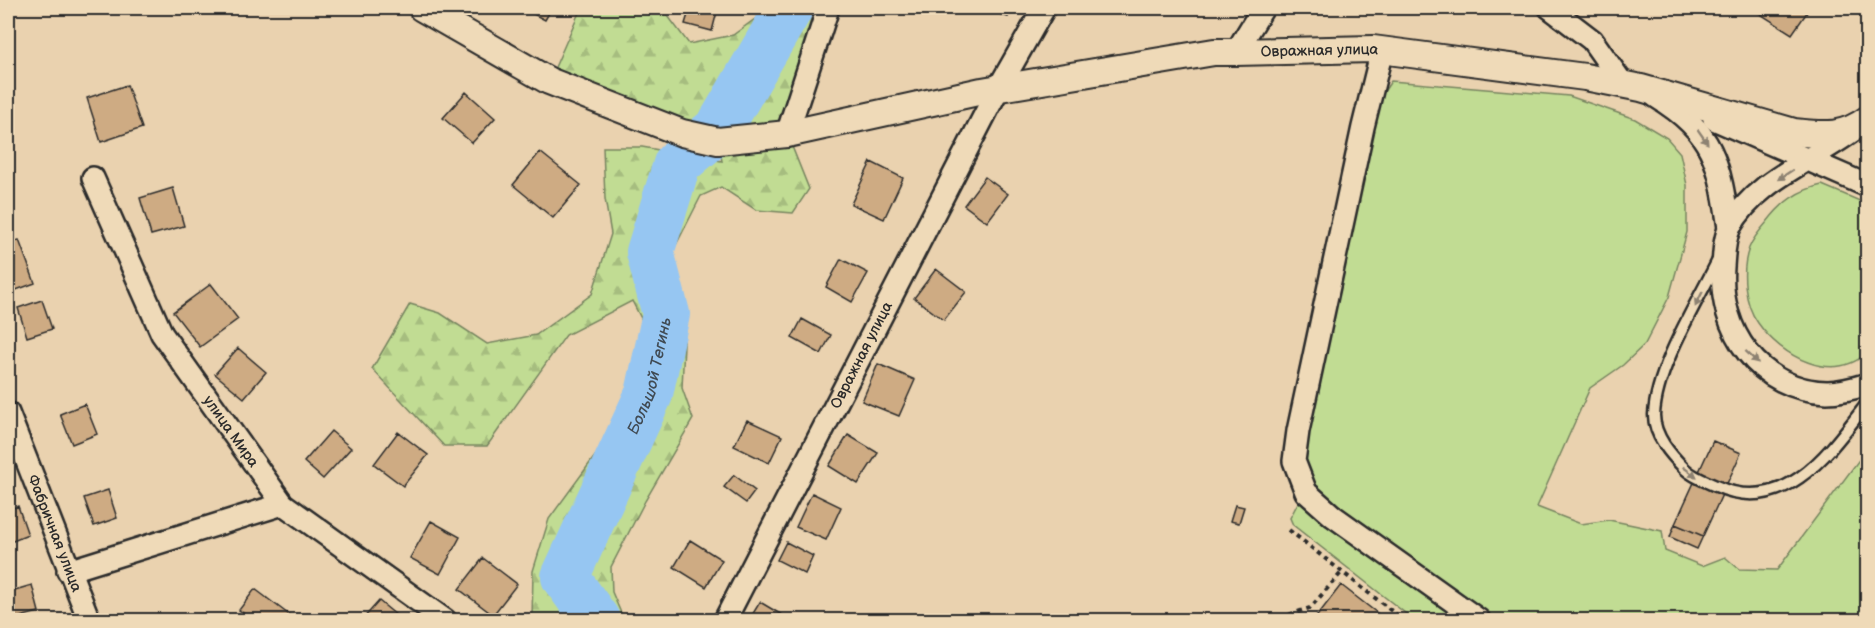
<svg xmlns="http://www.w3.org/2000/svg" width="1875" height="628" viewBox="0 0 1875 628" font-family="'Balsamiq Sans',sans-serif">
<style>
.grass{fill:#c1dc93;stroke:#76845f;stroke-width:1.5}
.forest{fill:url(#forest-firs);stroke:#76845f;stroke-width:1.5}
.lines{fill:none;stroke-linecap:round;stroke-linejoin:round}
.river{stroke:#96c6f2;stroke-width:48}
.building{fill:#ceab83;stroke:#2b2b2b;stroke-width:1.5}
.service-casing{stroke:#2b2b2b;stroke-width:15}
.minor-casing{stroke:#2b2b2b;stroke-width:26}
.tertiary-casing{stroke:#2b2b2b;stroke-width:30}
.path{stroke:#2b2b2b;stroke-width:4;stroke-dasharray:4.5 4.5;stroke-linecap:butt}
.service{stroke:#efdab8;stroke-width:10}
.minor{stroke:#efdab8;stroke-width:21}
.tertiary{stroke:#efdab8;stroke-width:26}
.oneway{fill:#8d8272}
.labels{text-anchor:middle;stroke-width:5;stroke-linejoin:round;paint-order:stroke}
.street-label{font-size:15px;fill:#2b2b2b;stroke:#efdab8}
.water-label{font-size:16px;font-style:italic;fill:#404a53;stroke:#efdab8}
</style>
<defs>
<pattern id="forest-firs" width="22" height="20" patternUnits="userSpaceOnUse" patternTransform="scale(1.5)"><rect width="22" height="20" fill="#c1dc93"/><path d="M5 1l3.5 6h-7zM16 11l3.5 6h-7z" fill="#a6bd7f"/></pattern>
</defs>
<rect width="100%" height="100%" fill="#ead2af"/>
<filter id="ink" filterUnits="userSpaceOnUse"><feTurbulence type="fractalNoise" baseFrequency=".0167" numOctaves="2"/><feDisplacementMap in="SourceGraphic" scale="12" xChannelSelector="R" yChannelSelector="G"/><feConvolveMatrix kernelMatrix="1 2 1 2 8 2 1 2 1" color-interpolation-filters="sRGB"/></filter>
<g filter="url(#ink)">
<path class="grass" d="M1391,81l178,15 66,23 32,19 13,15 7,32v47l-18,65 -24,47 -22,21 -33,23 -53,119 44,17 28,-4 53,11 3,20 37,15 23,-9 14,12 38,1 90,-121v171h-369l-172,-116c-19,-28 -22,-35 -22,-69l74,-334z
M1822,185l45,19 1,148c-36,33 -87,4 -110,-29 -14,-19 -17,-53 -9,-75 4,-10 11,-18 18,-26 15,-20 31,-32 55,-37z
M1301,497l162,123h-49l-121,-95 -3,-7z"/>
<path class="forest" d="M581,8h81l27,36 44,-9 37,-27h41l-2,4 6,36 -28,86 22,55 -16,24 -37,-3 -35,-23 -20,9 -29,57 13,70 -3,65 11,31 -48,82 -34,66 1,25 12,28h-92l1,-49 16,-52 65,-89 29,-53 3,-49 -14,-27 -66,34 -79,111h-43l-72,-77 38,-65 30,9 47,31 49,-9 56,-41 19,-60 -6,-35 -2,-52h39l80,14 -4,-20 -169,-60z"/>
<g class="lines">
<path class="river" id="s1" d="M596,620l-31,-43 84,-183 17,-80 -16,-62 27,-88 42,-36 70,-120"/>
</g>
<path class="building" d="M522,8h30l-7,12z
M690,8h28l-6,23 -27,-7z
M981,8h30l-3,9z
M1751,8h59l-18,26z
M127,85l15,43 -41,14 -14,-44z
M466,92l29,26 -23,25 -29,-25z
M540,152l41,33 -28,33 -40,-33z
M871,162l32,16 -19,41 -33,-15z
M985,177l23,17 -21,28 -23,-17z
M173,188l11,38 -33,9 -11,-37z
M19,240l16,43 -27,10v-49z
M841,259l27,14 -16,29 -26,-15z
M936,269l30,23 -22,28 -30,-22z
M211,284l27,35 -38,28 -27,-35z
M42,300l10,29 -25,8 -9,-29z
M802,319l29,16 -10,19 -29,-16z
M238,348l28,24 -22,26 -29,-24z
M878,364l37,16 -16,36 -37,-15z
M85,404l12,30 -25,10 -12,-30z
M747,420l35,16 -13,27 -35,-17z
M331,431l20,17 -28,31 -19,-17z
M398,432l30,23 -25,31 -29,-22z
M848,435l30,18 -20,31 -29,-18z
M1713,441l28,12 -38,83 -28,-12z
M734,475l21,16 -9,12 -22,-16z
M108,490l9,28 -23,8 -10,-28z
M812,493l29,14 -15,33 -30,-13z
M1235,505l9,2 -5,16 -9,-2z
M18,506l10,29 -20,8v-33z
M431,521l29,16 -20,37 -30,-16z
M1675,524l28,12 -6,13 -27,-12z
M690,540l32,20 -16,27 -32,-20z
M786,542l27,14 -8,18 -28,-14z
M483,558l34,26 -24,31 -34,-26z
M32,585l7,27 -31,8v-28z
M1341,585l45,35h-72z
M255,589l37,28 -3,3h-36l-14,-10z
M379,601l23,19h-40z
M760,602l27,16 -2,2h-36z"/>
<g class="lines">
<g class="service-casing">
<path id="service" d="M1718,260c-21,43 -62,108 -64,155 0,21 17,40 31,54 8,8 20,12 31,17 70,32 115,-36 152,-84"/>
</g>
<g class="minor-casing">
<g id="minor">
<path d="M1550,8l42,32 31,44"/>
<path d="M1382,50l-19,77 -65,304 -4,30 12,31 27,24 146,104"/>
<path d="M1236,52l27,-44"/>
<path d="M1655,96c60,37 64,66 74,132"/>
<path d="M1714,119l154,67"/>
<path d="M1851,132c-40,29 -97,50 -121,95 -6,12 -6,27 -7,40 -5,63 36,123 104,125 14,0 28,-4 41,-8"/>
<path d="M787,134l41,-126"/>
<path id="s2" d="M93,178l69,156 121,170 162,116"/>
<path id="s3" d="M8,413l81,207"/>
<path d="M68,571l215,-67"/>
<path id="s4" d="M725,620l273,-531 46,-81"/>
</g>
</g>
<g class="tertiary-casing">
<g id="tertiary">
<path id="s5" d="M422,8l127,73 133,52 36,8 69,-7 195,-43 232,-39h22l137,-3 212,28 56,11 153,44c30,3 48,6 74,-13"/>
</g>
</g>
<path class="path" d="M1289,530l114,90
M1272,620l38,-12 32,-36"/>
<use href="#service" class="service"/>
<use href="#minor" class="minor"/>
<use href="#tertiary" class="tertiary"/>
</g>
<defs><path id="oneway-solid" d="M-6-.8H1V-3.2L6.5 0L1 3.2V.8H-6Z" transform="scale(1.5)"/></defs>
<g class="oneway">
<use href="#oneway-solid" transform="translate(1703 137) rotate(55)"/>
<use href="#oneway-solid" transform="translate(1785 175) rotate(147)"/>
<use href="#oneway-solid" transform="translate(1699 299) rotate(116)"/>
<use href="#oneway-solid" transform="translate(1752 357) rotate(43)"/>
<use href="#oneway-solid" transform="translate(1690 472) rotate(36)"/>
</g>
</g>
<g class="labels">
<g class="street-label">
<text dy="5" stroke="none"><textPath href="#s5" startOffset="936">Овражная улица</textPath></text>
<text dy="5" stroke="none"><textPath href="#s4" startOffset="298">Овражная улица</textPath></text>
<text dy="5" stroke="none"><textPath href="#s2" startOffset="290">улица Мира</textPath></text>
<text dy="5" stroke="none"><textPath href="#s3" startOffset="129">Фабричная улица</textPath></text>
</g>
<g class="water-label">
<text dy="6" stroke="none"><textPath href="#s1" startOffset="272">Большой Тегинь</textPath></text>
</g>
</g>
<rect width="1875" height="628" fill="none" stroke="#efdab8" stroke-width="30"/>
<rect x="15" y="15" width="1845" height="598" fill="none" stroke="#2b2b2b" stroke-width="2" filter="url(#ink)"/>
</svg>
